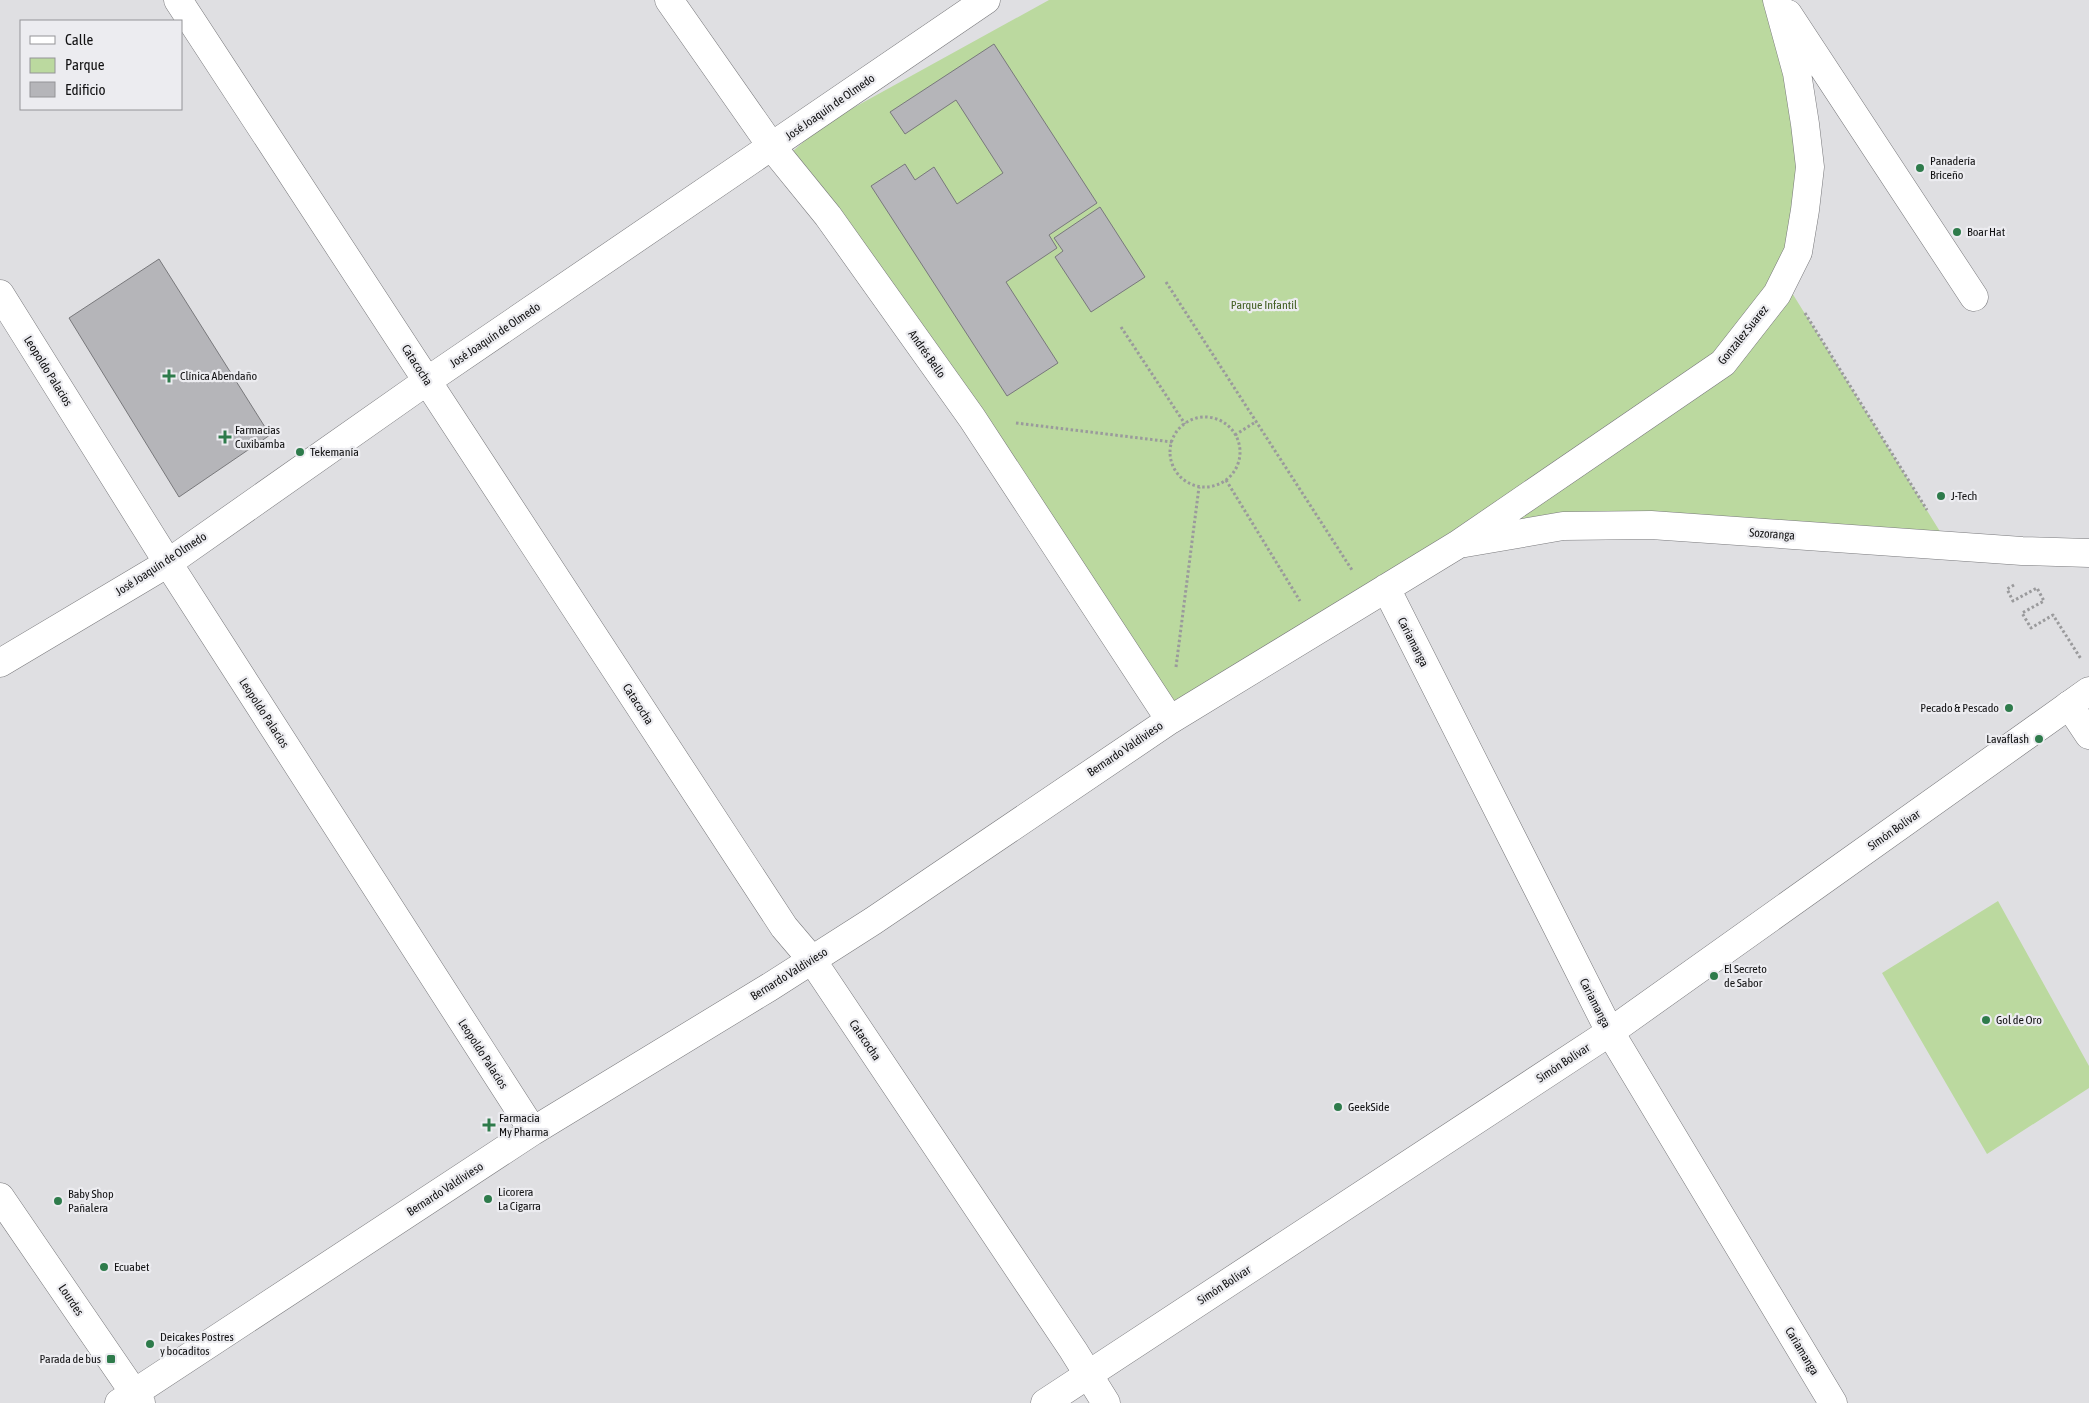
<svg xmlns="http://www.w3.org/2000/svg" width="2089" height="1403" viewBox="0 0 2089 1403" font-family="'Asap Condensed',sans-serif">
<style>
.green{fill:#bbd99f}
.building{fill:#b5b5b9;stroke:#78787b}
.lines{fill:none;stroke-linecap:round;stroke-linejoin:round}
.street-casing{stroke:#79797c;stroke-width:29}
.secondary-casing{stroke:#79797c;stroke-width:29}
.path{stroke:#9a9a9c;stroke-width:3;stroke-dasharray:2.5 2.5;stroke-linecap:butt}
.street{stroke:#fff;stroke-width:28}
.secondary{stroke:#fff;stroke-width:28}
.poi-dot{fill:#2e7b4b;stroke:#ececf0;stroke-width:2}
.labels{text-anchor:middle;stroke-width:4.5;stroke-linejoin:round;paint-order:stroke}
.street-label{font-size:12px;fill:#111112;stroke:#ececf0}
.poi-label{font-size:12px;fill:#111112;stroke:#ececf0;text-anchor:start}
.park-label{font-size:12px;fill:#435f23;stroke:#ececf0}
</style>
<rect width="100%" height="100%" fill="#dfdfe2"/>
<path class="green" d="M1049,0h728l28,124 -21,156 165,266 -298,-21 -194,20 -287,175 -385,-562 39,-34z
M1998,901l91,165v22l-102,66 -105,-181z"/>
<path class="building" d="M994,44l103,159 -48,32 8,13 -51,34 52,81 -51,33 -136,-210 34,-22 10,16 19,-13 23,37 46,-31 -47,-73 -51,34 -15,-22z
M1100,207l45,70 -54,35 -36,-55 8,-6 -9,-13z
M159,259l111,176 -91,62 -110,-179z"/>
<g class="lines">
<g class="street-casing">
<path id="street" d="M178,0l606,927 28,33 261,390 33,53
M669,0l103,147 56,69 144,202 198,302
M1788,14l186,283
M0,294l168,269 365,568
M1465,543l98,-17 88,-1 371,26 67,2
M1386,588l224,444 223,371
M0,663l168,-100 259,-182 559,-381
M2069,705l20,30
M119,1403l414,-272 235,-143 105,-67 297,-201 287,-175 266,-182 54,-69 21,-42 7,-42 5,-43 -5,-43 -8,-51 -20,-73"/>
</g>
<g class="secondary-casing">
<path id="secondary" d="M0,1197l141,206
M1045,1403l565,-371 479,-341"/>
</g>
<path class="path" d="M1166,282l186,288
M1805,313l122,197
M1121,327l64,97
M1170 452a35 35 0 1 1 70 0a35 35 0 1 1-70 0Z
M1016,423l156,19
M1235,435l22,-14
M1226,480l74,121
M2014,585l-7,4 6,12 24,-13 7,13 -22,12 9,15 22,-13 28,44
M1176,667l23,-180"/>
<use href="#street" class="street"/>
<use href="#secondary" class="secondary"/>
</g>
<g class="poi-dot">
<circle cx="1920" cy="168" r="5"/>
<circle cx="1957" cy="232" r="5"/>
<path d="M166.5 368.5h5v5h5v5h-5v5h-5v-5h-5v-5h5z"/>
<path d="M222.5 429.5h5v5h5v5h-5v5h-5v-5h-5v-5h5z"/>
<circle cx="300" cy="452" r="5"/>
<circle cx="1941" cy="496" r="5"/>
<circle cx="2009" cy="708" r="5"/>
<circle cx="2039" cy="739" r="5"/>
<circle cx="1714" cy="976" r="5"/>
<circle cx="1986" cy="1020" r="5"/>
<circle cx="1338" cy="1107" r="5"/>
<path d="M486.5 1117.5h5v5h5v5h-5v5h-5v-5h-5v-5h5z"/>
<circle cx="488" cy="1199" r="5"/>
<circle cx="58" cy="1201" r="5"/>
<circle cx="104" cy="1267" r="5"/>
<circle cx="150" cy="1344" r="5"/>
<rect x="106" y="1354" width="10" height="10" rx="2.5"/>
</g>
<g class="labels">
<g class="street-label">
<text transform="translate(830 107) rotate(-35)" y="4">José Joaquín de Olmedo</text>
<text transform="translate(495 335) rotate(-34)" y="4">José Joaquín de Olmedo</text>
<text transform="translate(1743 335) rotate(-51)" y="4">Gonzalez Suarez</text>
<text transform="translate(927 354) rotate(55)" y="4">Andrés Bello</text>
<text transform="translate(417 365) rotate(57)" y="4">Catacocha</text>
<text transform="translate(48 371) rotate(58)" y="4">Leopoldo Palacios</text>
<text transform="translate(1772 534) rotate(4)" y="4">Sozoranga</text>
<text transform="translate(161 564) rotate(-33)" y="4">José Joaquín de Olmedo</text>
<text transform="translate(1413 642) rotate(63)" y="4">Cariamanga</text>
<text transform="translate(638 704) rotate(57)" y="4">Catacocha</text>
<text transform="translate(264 713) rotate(57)" y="4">Leopoldo Palacios</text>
<text transform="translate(1125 749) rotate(-34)" y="4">Bernardo Valdivieso</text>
<text transform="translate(1894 830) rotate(-35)" y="4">Simón Bolívar</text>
<text transform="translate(789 974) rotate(-32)" y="4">Bernardo Valdivieso</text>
<text transform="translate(1595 1003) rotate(63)" y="4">Cariamanga</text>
<text transform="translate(865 1040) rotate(56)" y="4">Catacocha</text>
<text transform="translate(483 1054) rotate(57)" y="4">Leopoldo Palacios</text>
<text transform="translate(1563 1063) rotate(-33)" y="4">Simón Bolívar</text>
<text transform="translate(445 1189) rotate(-33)" y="4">Bernardo Valdivieso</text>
<text transform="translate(1224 1285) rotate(-33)" y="4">Simón Bolívar</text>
<text transform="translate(71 1300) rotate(56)" y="4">Lourdes</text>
<text transform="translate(1802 1351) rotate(59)" y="4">Cariamanga</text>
</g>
<g class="poi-label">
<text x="1930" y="165">Panadería<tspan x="1930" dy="14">Briceño</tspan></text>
<text x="1967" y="236">Boar Hat</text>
<text x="180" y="380">Clínica Abendaño</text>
<text x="235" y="434">Farmacias<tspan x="235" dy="14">Cuxibamba</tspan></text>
<text x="310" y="456">Tekemanía</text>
<text x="1951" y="500">J-Tech</text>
<text x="1999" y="712" text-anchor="end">Pecado &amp; Pescado</text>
<text x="2029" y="743" text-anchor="end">Lavaflash</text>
<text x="1724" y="973">El Secreto<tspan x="1724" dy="14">de Sabor</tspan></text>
<text x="1996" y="1024">Gol de Oro</text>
<text x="1348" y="1111">GeekSide</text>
<text x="499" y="1122">Farmacia<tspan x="499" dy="14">My Pharma</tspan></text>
<text x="498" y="1196">Licorera<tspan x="498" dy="14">La Cigarra</tspan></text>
<text x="68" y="1198">Baby Shop<tspan x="68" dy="14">Pañalera</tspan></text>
<text x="114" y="1271">Ecuabet</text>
<text x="160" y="1341">Deicakes Postres<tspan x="160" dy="14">y bocaditos</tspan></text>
<text x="101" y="1363" text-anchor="end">Parada de bus</text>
</g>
<g class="park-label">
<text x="1264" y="309">Parque Infantil</text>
</g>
</g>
<rect x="20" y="20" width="162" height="90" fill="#ececf0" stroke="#949497"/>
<rect x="30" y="36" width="25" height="8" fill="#ffffff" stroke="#949497"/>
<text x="65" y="45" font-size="15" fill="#111112">Calle</text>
<rect x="30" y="58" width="25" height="15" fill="#bbd99f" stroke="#949497"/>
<text x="65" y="70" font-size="15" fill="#111112">Parque</text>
<rect x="30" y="82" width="25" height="15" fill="#b5b5b9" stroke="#949497"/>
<text x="65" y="95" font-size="15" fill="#111112">Edificio</text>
</svg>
